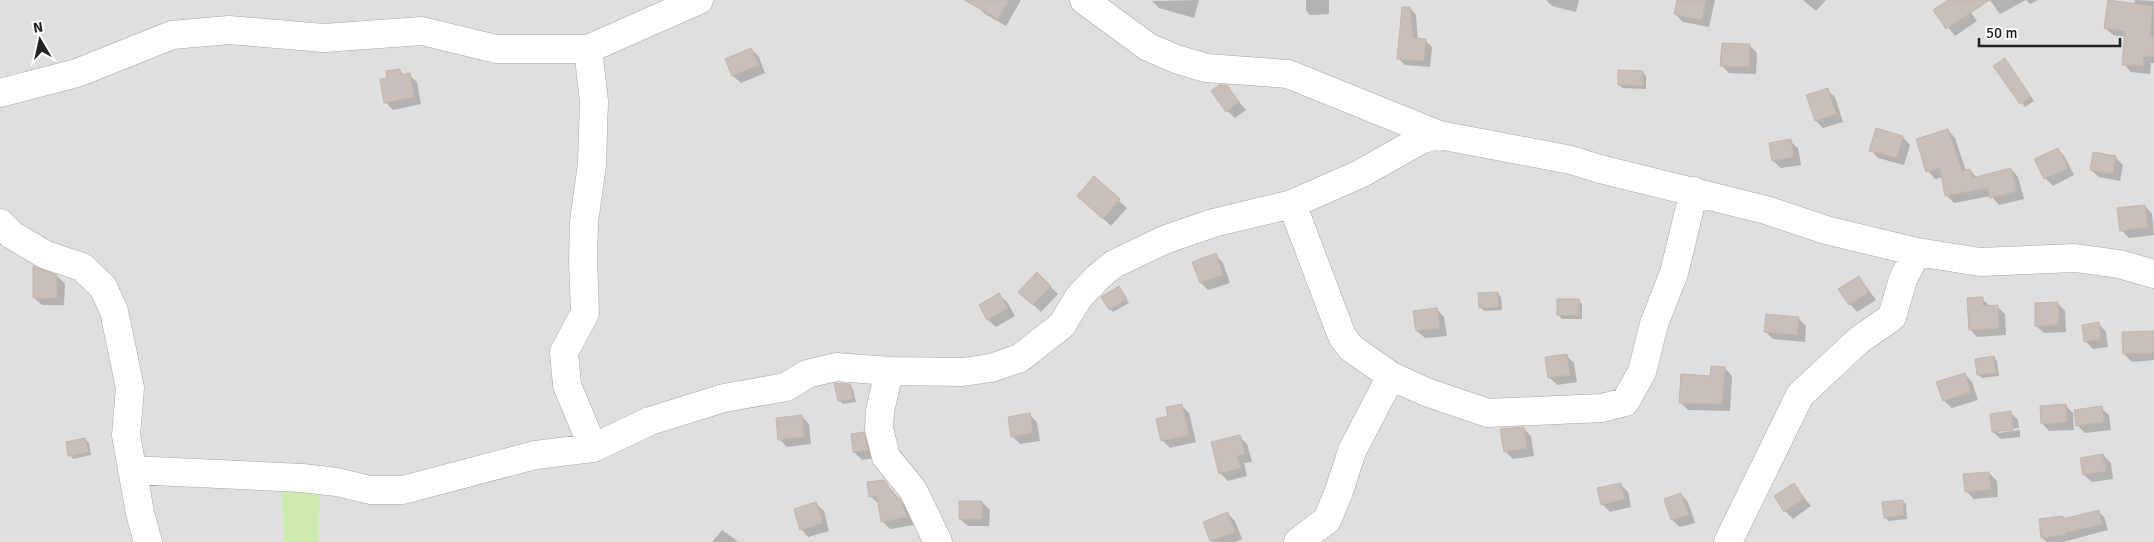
<svg xmlns="http://www.w3.org/2000/svg" width="2154" height="542" viewBox="0 0 2154 542" font-family="Signika,sans-serif">
<style>
.residential{fill:#e0dfdf}
.grass{fill:#cdebb0}
.shadow{fill:#0003}
.building{fill:#c7bfb8;stroke:#c4b6ab}
.lines{fill:none;stroke-linecap:round;stroke-linejoin:round}
.minor-casing{stroke:#a9a9a9;stroke-width:29}
.minor{stroke:#fff;stroke-width:28}
</style>
<rect width="100%" height="100%" fill="#f2efe9"/>
<path class="residential" d="M0,0h2154v542h-1835l2,-69 -41,-1 4,70h-284z"/>
<path class="grass" d="M280,471l41,1 -2,70h-35z"/>
<path class="shadow" d="M982,0h39l-15,26 -21,-12 -7,-7z
M1199,0l-5,18 -35,-10 -7,-7z
M1306,0h23v14l-19,1 -4,-4z
M1546,0h33l-3,12 -24,-6z
M1678,0h37l-6,27 -26,-5 -8,-8z
M1803,0h23l-10,11z
M1950,0h12l15,21 -22,15 -20,-26z
M1990,0h48l-8,4 -4,-4 -26,14z
M2135,0l19,1v62h-3l-1,11 -19,-2 -7,-8 2,-27 -13,-2 -8,-7 29,-23z
M1410,8l6,7 2,25h7l7,7 -2,20 -25,-2 -6,-6z
M1749,45l8,8 -1,21 -27,-1 -7,-7z
M751,49l8,8 6,16 -24,10 -8,-7 -6,-17z
M2005,59l29,42 -9,6 -30,-41z
M399,70l6,6 4,-1 8,7 4,22 -28,6 -8,-8 4,-23z
M1643,72l3,4v13l-23,-1 -4,-3z
M1226,86l20,24 -11,8 -8,-7z
M1827,90l8,7 8,25 -20,6 -7,-7z
M1948,130l7,8 11,33 4,-1 7,8 34,-9 7,8 6,22 -25,6 -8,-9 -37,7 -8,-8 -3,-18 -8,2 -7,-8z
M1903,137l7,8 -6,20 -26,-7 -7,-8z
M1790,141l8,7 3,17 -20,3 -8,-7z
M2058,149l7,8 9,18 -21,11 -8,-8z
M2115,157l8,8 -3,16 -21,-4 -8,-7z
M1094,178l33,30 -16,18 -25,-23z
M2145,206l7,8 2,21 -25,3 -8,-8z
M1216,255l7,8 7,20 -22,7 -7,-7z
M1037,274l21,20 -17,18 -13,-12z
M57,276l8,8 -1,21h-22l-8,-7z
M1859,277l17,23 -19,12 -7,-8z
M1118,287l11,16 -16,9 -3,-3z
M1498,294l3,3 1,13 -18,1 -4,-4z
M999,295l8,7 8,14 -19,11 -8,-7 -8,-15z
M1982,299l9,8h7l7,7 1,21 -29,2 -7,-8z
M1579,300l3,4v15h-20l-4,-4z
M2057,303l8,8 1,21 -22,1 -8,-7z
M1437,309l7,8 3,19 -22,2 -8,-7z
M1798,318l8,8 -1,16 -32,-3 -7,-7z
M2099,324l7,8 2,15 -15,2 -8,-8z
M2154,332v28l-22,2 -8,-8z
M1566,355l8,8 3,19 -20,3 -8,-8z
M1994,358l3,3 2,15 -17,2 -4,-3z
M1725,368l7,8 -2,35 -42,-1 -8,-8z
M1965,374l7,8 6,18 -26,8 -8,-7z
M850,385l3,4 3,13 -13,2 -4,-4z
M1181,405l8,8 7,29 -26,6 -8,-8 8,-23z
M2065,405l8,8 1,17 -25,1 -7,-8z
M2101,408l8,7 2,15 -26,3 -7,-7z
M2011,413l7,7 1,8 -21,2v3l22,-3v7l-19,2 -8,-7z
M1030,415l7,7 3,19 -20,3 -8,-8z
M801,416l8,8 2,20 -24,3 -8,-8z
M1523,428l8,8 3,20 -21,3 -8,-8z
M863,433l8,8 4,17 -13,2 -8,-8 -2,-17z
M1239,436l8,8 5,18 -8,1 3,13 -19,5 -8,-8z
M85,439l4,4 2,12 -18,4 -3,-4z
M2103,455l8,8 2,16 -21,3 -8,-7z
M1989,473l8,8 1,16 -24,2 -8,-8z
M884,481l23,27 7,17 -24,4 -8,-8 -3,-17 -9,-8z
M1620,484l8,8 3,15 -21,5 -8,-8z
M1794,485l17,21 -18,13 -8,-8z
M1681,494l7,8 7,21 -15,4 -8,-7 -7,-21z
M1902,501l4,3 1,15 -19,2 -3,-4z
M982,502l8,8 -1,16h-21l-8,-7z
M816,504l8,7 5,20 -21,6 -7,-8z
M2098,511l6,6 4,13 -45,12h-16l-5,-4 21,-21 2,2z
M1228,514l7,7 7,18 -7,3h-22l-2,-2z
M722,530l14,10 2,2h-26z"/>
<path class="building" d="M964,0h45l-11,19z
M1677,0h29l-4,20 -28,-6z
M1948,0h42l-44,29 -13,-19z
M2108,0l45,6 -3,30h4v20h-10l-1,10 -21,-1 3,-34 -21,-3z
M1402,7h8l3,31 13,1 -2,22 -27,-2z
M1722,43l28,1 -1,23 -29,-1z
M751,48l8,17 -27,11 -7,-17z
M2005,58l26,39 -11,7 -27,-38z
M400,69l1,6 9,-2 4,24 -30,6 -4,-24 7,-1 -1,-7z
M1618,70l25,1v15l-25,-1z
M1219,85h8l12,17 -13,10 -15,-21z
M1828,88l8,26 -21,7 -9,-26z
M1876,128l27,8 -6,22 -28,-7z
M1948,129l14,42 8,-2 2,9 39,-10 6,23 -27,7 -2,-10 -43,8 -5,-28 -14,4 -10,-33z
M1791,139l3,18 -22,4 -3,-18z
M2058,148l10,20 -24,11 -10,-20z
M2093,152l23,4 -3,18 -23,-4z
M1094,176l26,23 -17,20 -26,-23z
M2145,205l3,22 -28,4 -3,-23z
M1216,253l7,22 -23,8 -8,-21z
M33,266l24,9v23h-24z
M1037,272l14,14 -18,19 -15,-13z
M1859,276l10,16 -20,13 -11,-16z
M1119,286l8,13 -18,11 -8,-13z
M1498,292l1,15 -20,1 -1,-15z
M999,293l9,15 -21,12 -8,-15z
M1983,297v9l15,-1 1,23 -30,2 -2,-32z
M1557,299h22v17l-22,-1z
M2058,302l1,23 -24,1v-23z
M1437,308l3,20 -24,3 -3,-20z
M1766,314l33,3 -2,18 -33,-3z
M2099,322l2,17 -17,3 -2,-17z
M2154,331v22l-31,1 -1,-22z
M1567,354l3,21 -22,3 -3,-21z
M1994,356l2,17 -19,2 -2,-16z
M1711,366l14,1 -3,37 -43,-1 2,-29 29,2z
M1965,373l6,19 -28,9 -7,-19z
M834,383l16,1 3,15 -15,2z
M1182,404l7,31 -28,6 -5,-22 12,-3 -2,-9z
M2066,404l1,18 -26,2 -1,-18z
M2102,406l2,16 -28,4 -2,-16z
M2011,411l2,19 -21,2 -2,-18z
M1030,413l3,20 -22,4 -3,-20z
M802,415l2,22 -26,3 -2,-22z
M1524,427l3,21 -23,4 -4,-23z
M864,432l4,18 -15,2 -2,-18z
M1240,435l5,19 -8,2 4,12 -22,6 -8,-32z
M85,438l4,14 -21,4 -2,-14z
M2103,454l3,17 -23,4 -3,-17z
M1989,472l2,17 -26,3 -2,-18z
M884,480l13,18h3l7,19 -26,5 -4,-26 -8,1 -2,-15z
M1621,483l4,16 -24,6 -4,-17z
M1794,483l10,15 -20,14 -10,-16z
M1681,493l7,22 -17,5 -7,-21z
M1903,500l1,15 -20,3 -2,-16z
M959,501h23v18h-23z
M816,502l7,21 -23,7 -6,-21z
M2099,510l3,14 -37,9 1,2 -25,3 -2,-19 24,-3v3z
M1228,512l7,20 -25,9 -7,-19z"/>
<g class="lines">
<g class="minor-casing">
<path id="minor" d="M1084,0l64,47 28,12 30,9 82,6 151,61 132,25 29,9 166,41 60,20 91,22 63,10 95,-4 44,6 35,10
M588,49l6,52 -2,63 -8,58 -1,38 2,53 -21,39 3,33 26,63
M0,93l77,-20 95,-38 57,-5 95,8 98,-7 74,18h92l111,-49
M1292,204l50,132 9,12 40,28 35,16 62,21 114,-5 23,-6 17,-30 12,-48 20,-51 20,-82
M0,223l12,12 34,20 36,12 21,20 11,24 16,77 -4,47 14,78 8,29
M889,371l-9,40 -1,18 7,28 27,33 25,52
M132,470l170,8 35,4 33,8h33l132,-35 58,-7 57,-27 74,-23 62,-11 21,-13 29,-7 53,4 74,1 28,-4 29,-10 42,-33 17,-28 19,-20 16,-13 50,-24 49,-17 79,-19 68,-30 62,-35 17,-4
M1298,542l29,-22 11,-26 14,-43 39,-75
M1728,542l72,-147 59,-55 33,-23 11,-38 14,-27"/>
</g>
<use href="#minor" class="minor"/>
</g>
<g transform="translate(40 40) rotate(351)" stroke="#ffffff" stroke-width="4" paint-order="stroke">
<path d="M0-4L9 19L0 12L-9 19Z" fill="#222222"/>
<text y="-8" font-size="14" font-weight="bold" text-anchor="middle" fill="#222222">N</text>
</g>
<path d="M1979 38v8h141v-8" fill="none" stroke="#222222" stroke-width="2.5"/>
<text x="1986" y="38" font-size="15" fill="#222222" stroke="#ffffff" stroke-width="4" paint-order="stroke">50 m</text>
</svg>
